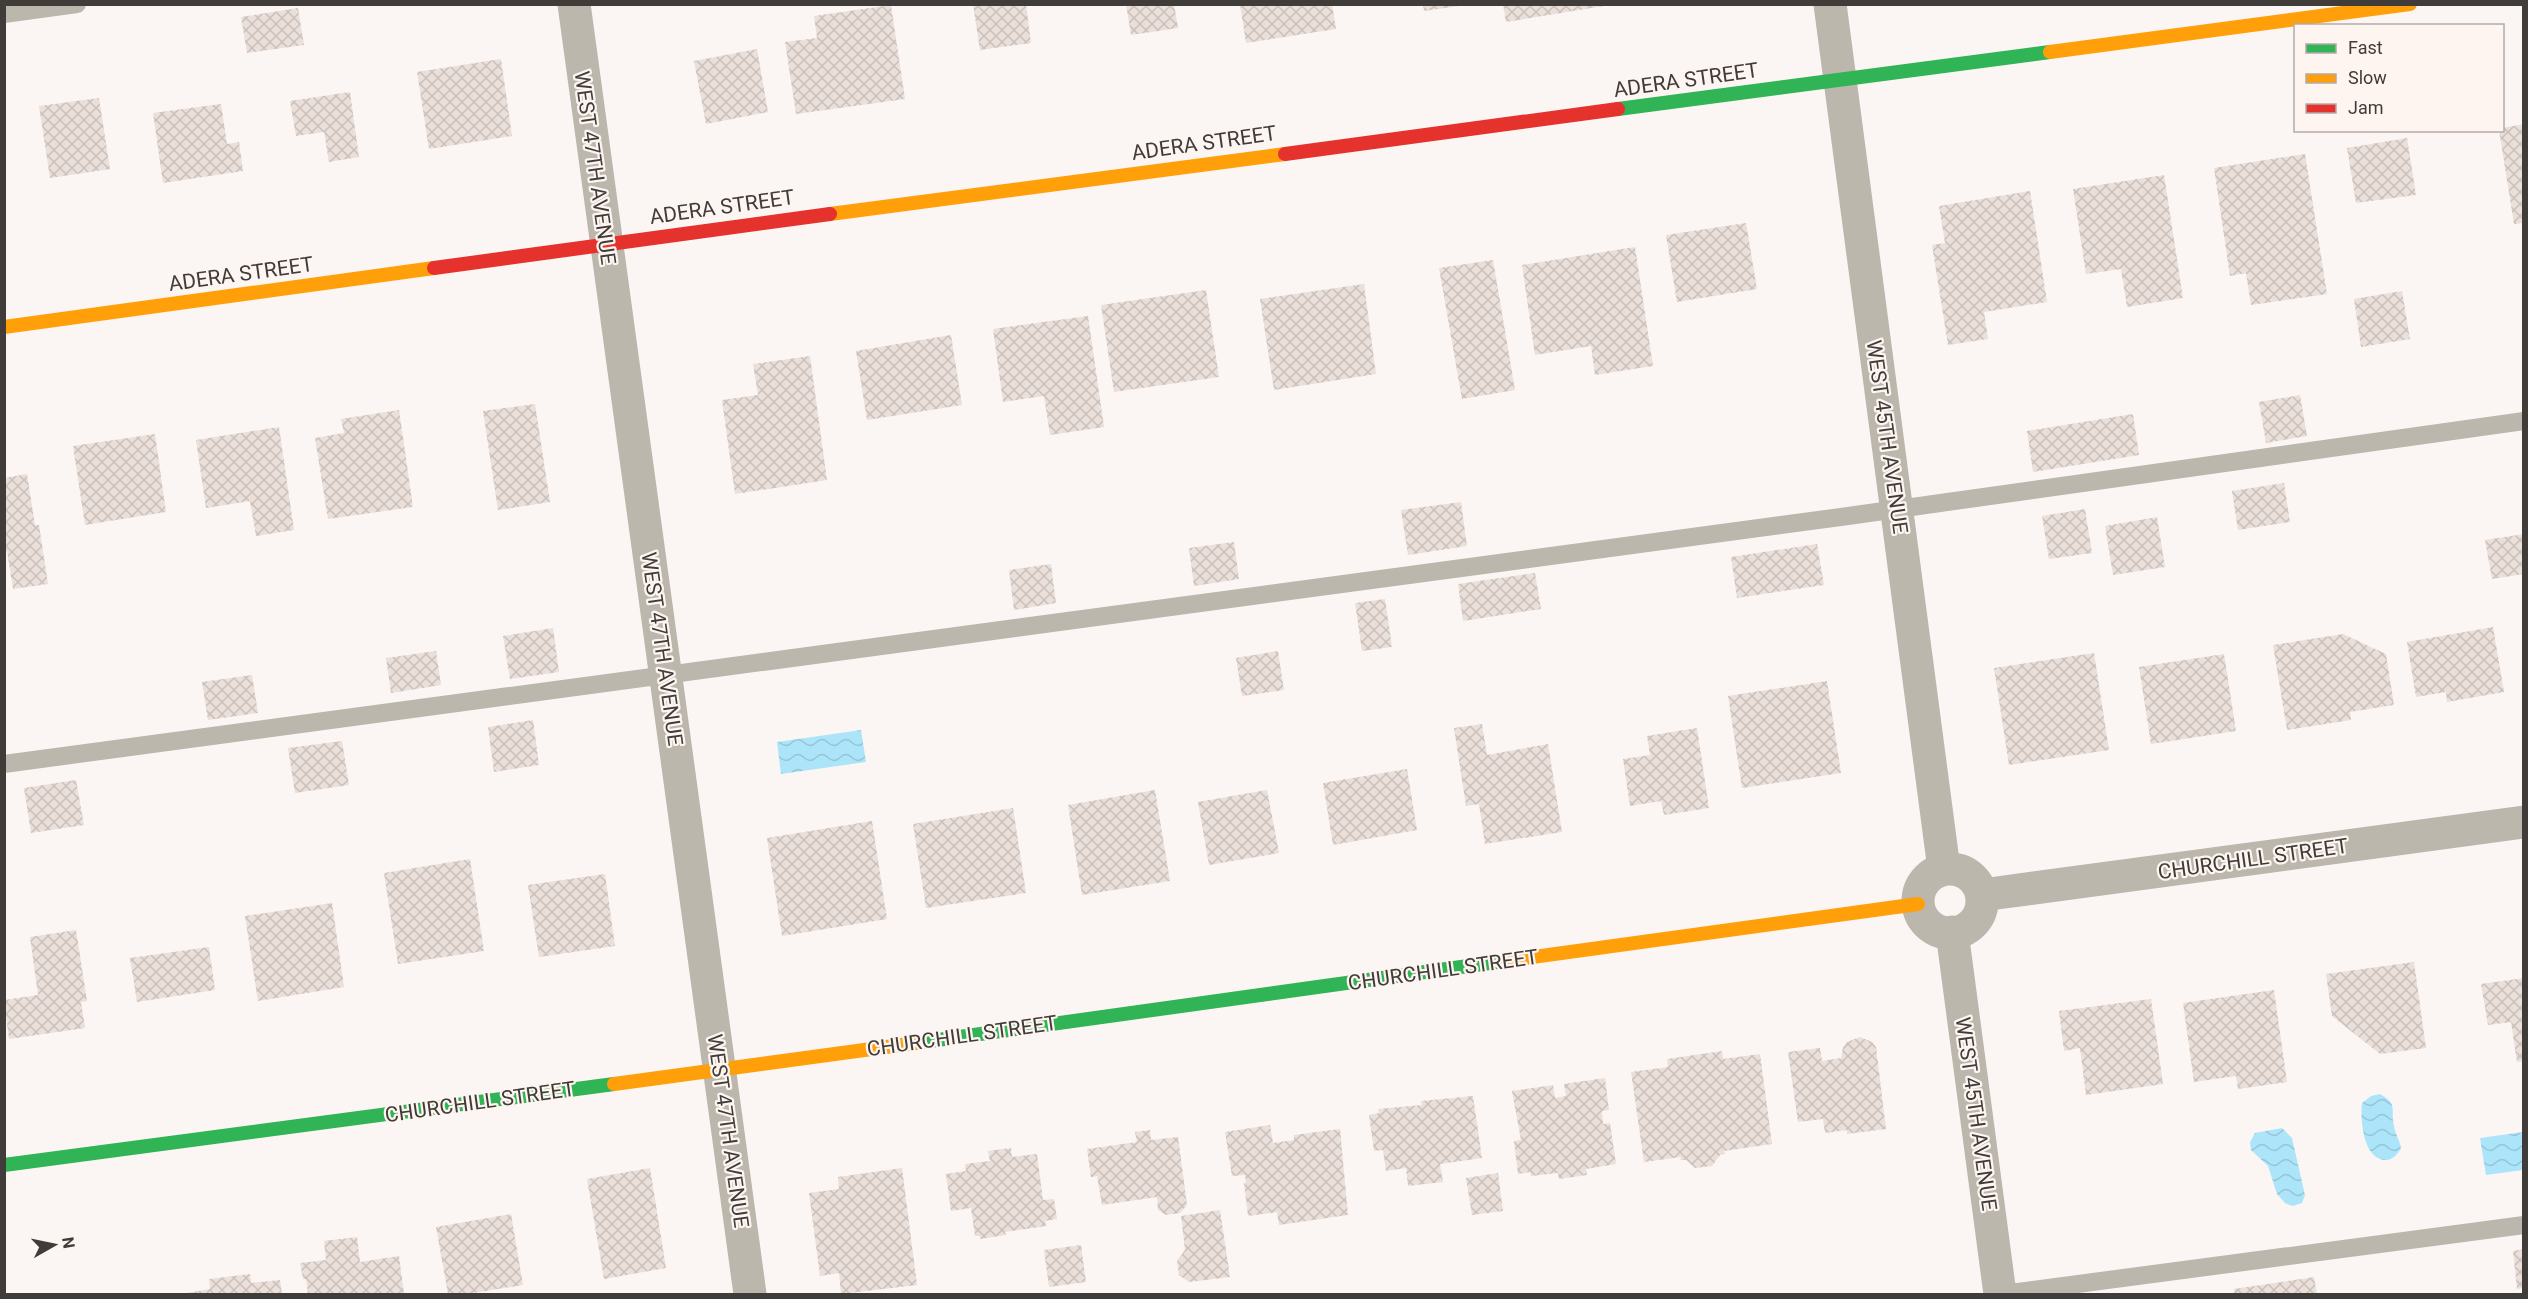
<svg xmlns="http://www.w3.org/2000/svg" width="2528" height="1299" viewBox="0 0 2528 1299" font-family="Roboto,sans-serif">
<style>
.water{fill:url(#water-waves)}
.building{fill:url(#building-cross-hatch)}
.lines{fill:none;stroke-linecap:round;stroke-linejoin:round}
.lane{stroke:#bbb7ad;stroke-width:18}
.street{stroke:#bbb7ad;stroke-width:33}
.fast{stroke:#30b455;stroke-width:14}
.slow{stroke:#ff9f0a;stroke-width:14}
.jam{stroke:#e5322d;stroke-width:14}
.labels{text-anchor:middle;stroke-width:4.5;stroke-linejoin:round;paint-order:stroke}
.street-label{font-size:21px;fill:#3f3c3a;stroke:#fef5f1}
</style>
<defs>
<pattern id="water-waves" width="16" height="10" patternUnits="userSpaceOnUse" patternTransform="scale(1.5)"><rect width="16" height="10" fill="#ace5f9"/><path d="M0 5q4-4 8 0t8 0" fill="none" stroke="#95c5d6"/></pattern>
<pattern id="building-cross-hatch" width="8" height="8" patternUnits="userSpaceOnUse" patternTransform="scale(1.5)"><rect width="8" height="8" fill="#eadfd9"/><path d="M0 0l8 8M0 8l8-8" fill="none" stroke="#cac0bb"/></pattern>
</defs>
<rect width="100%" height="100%" fill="#fbf6f4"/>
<path class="water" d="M861,730l5,32 -85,12 -4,-32z
M2380,1094c19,11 10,14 14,32 1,8 6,14 7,23 -4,5 -8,11 -15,11 -23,0 -26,-41 -24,-57l9,-7z
M2282,1128l10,10 13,57 -3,8 -9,3 -8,-3 -8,-9 -9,-28 -17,-16 -1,-8 5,-9z
M2523,1132v38l-37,5 -6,-37z"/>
<path class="building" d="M973,4h53l5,39 -51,7z
M1126,4h48l4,24 -47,7z
M1240,4h92l4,25 -90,14z
M1423,4h36v2l-35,5z
M1503,4h101v2l-98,16z
M891,5l14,94 -109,15 -11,-72 32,-4 -3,-22z
M298,8l6,37 -57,8 -6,-36z
M757,49l11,63 -62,12 -12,-63z
M501,59l11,77 -83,13 -12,-77z
M350,92l9,65 -30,5 -5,-30 -28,4 -6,-35z
M99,98l11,71 -60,9 -11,-72z
M221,104l6,40 12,-2 4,29 -80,12 -10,-70z
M2524,124v99l-10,1 -15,-94h3v-2z
M2407,138l9,57 -60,8 -9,-55z
M2305,154l22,140 -76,11 -5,-32 -16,3 -16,-108z
M2164,175l19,123 -56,9 -6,-38 -35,5 -13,-85z
M2030,191l17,111 -63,10 4,27 -40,6 -16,-100 13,-2 -6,-37z
M1746,223l11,66 -80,13 -11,-67z
M1635,247l18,119 -58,9 -4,-29 -56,9 -13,-90z
M1493,260l22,130 -53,9 -23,-131z
M1364,284l12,90 -102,16 -14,-91z
M1206,290l13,87 -105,15 -13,-87z
M2402,291l8,48 -49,8 -7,-48z
M1088,316l16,111 -54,8 -6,-39 -41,6 -10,-73z
M951,335l11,70 -95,15 -11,-69z
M810,356l17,124 -92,14 -13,-94 36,-5 -5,-31z
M2300,395l7,41 -41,7 -7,-41z
M535,404l15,98 -52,8 -15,-99z
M399,410l14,97 -85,12 -13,-81 29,-5 -3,-14z
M2133,414l6,41 -106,17 -6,-41z
M279,427l15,103 -38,6 -6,-35 -44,7 -10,-68z
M155,434l11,78 -81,13 -12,-79z
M27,474l8,51h4l9,59 -35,5 -6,-38h-3v-73z
M2284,483l6,39 -52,8 -6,-39z
M1461,502l6,44 -59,9 -7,-45z
M2085,509l7,44 -43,6 -7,-43z
M2157,517l8,50 -52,8 -8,-49z
M2524,534v40l-32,5 -7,-39z
M1234,542l5,37 -45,7 -5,-38z
M1817,544l7,41 -87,13 -6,-41z
M1051,564l5,39 -42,7 -5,-40z
M1535,573l6,36 -78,12 -5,-37z
M1385,599l7,48 -30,4 -7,-48z
M2493,627l11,65 -57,10 -1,-10 -30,5 -9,-55z
M553,628l6,44 -49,7 -7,-43z
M2343,634l43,20 8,51 -44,7 1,8 -64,10 -14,-85z
M436,651l5,34 -50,8 -5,-35z
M1278,651l6,39 -42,6 -6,-38z
M2094,653l15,97 -100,15 -15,-97z
M2224,654l12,77 -85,13 -12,-77z
M252,675l6,38 -50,7 -6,-38z
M1827,681l14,92 -99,15 -14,-92z
M533,720l6,45 -45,7 -6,-45z
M1482,724l5,31 61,-11 14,88 -77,12 -6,-40 -13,2 -12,-78z
M1697,728l12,80 -45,7 -3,-14 -31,5 -7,-47 27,-4 -3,-19z
M342,741l7,44 -54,8 -7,-45z
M1407,769l10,61 -84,15 -10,-62z
M76,780l8,45 -53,8 -7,-45z
M1155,790l15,91 -88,14 -14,-90z
M1267,790l12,63 -70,12 -11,-63z
M1013,808l13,85 -100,15 -13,-84z
M872,821l15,98 -105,17 -15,-98z
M470,859l14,92 -86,13 -14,-91z
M605,874l10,72 -76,11 -11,-72z
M332,903l12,84 -86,14 -13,-85z
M76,930l11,71 -6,1 4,26 -76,11 -5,-39 34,-5 -8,-58z
M209,947l6,43 -78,12 -7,-44z
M2414,962l12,86 -46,6 -48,-38 -6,-42z
M2524,978v83l-7,1 -6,-40 -23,3 -7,-41z
M2274,990l13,92 -49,7 -2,-13 -42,6 -11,-79z
M2151,999l12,85 -77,11 -6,-47 -16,3 -5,-40z
M1860,1037l12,5 4,5 10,82 -39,5v-4l-22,3 -2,-14 -25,3 -10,-70 32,-4 2,13 19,-3 2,-11 4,-5z
M1722,1051l1,8 37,-5 12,90 -48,7 1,3 -5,1 -8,11 -17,2 -9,-8h-6l1,-3 -37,5 -13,-90 37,-5 -1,-8z
M1605,1078l4,32 -7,1 1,13 7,-1 6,41 -30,5 1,6 -28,4 -1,-6 -27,3 -1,-4 -12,2 -4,-33 7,-1 -9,-49 41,-6 2,13 11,-2 -2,-12z
M1473,1096l9,62 -42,6 3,18 -35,4 -2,-18 -20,3 -3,-21 -9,1 -5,-36 10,-2 -1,-4 44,-4 -1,-4z
M1270,1125l3,18 21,-3v-5l46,-6 8,86 -69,10 -2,-13 -29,4 -4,-33h2l-1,-8 -13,1 -7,-44z
M1150,1130l1,10 27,-3 9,68 -7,8 -14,2 -8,-5 -1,-13 -55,8 -5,-29 -6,1 -4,-28 50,-7 -2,-10z
M1011,1148l1,9 25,-3 6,46 11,-1 3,20 -12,2 1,5 -41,6 1,3 -26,4v-3h-5l-4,-28 -20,3 -5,-37 20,-3 -1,-7 25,-3 -2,-10z
M650,1168l16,100 -62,11 -17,-100z
M902,1168l15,117 -76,9 -2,-21 -19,3 -11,-83 30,-4 -1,-12z
M1498,1173l5,38 -31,4 -6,-37z
M1220,1210l10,67 -41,5 -10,-7 -2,-14 8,-11 -4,-34z
M511,1214l12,71 -56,9h-19l-12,-67z
M357,1237l3,25 39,-6 5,38h-96l-2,-15h-3l-3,-16 26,-3 -2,-19z
M1081,1245l5,37 -37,5 -5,-37z
M2524,1249v39l-7,1 -4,-38z
M250,1274l1,9 29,-3 2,14h-101l29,-5 -1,-10z
M2314,1277l3,17h-83v-5z"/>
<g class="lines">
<path class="lane" d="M4,14l73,-10
M4,764l1844,-248 676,-95
M2002,1294l522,-69"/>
<path class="street" d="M574,4l176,1290
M1830,4l114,865
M1918 901a32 32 0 1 1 64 0a32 32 0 1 1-64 0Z
M1982,895l542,-73
M1952,932l48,362"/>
<path class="fast" d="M1618,109l432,-57
M916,1043l588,-82
M4,1165l610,-81"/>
<path class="slow" d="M2050,52l360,-48
M830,214l455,-60
M4,327l430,-59
M1504,961l414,-57
M614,1084l302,-41"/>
<path class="jam" d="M1285,154l333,-45
M434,268l396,-54"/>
</g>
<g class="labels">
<g class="street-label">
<text transform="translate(1686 80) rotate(-8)" y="7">ADERA STREET</text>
<text transform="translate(1204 143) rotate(-8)" y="7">ADERA STREET</text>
<text transform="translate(595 168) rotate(82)" y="7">WEST 47TH AVENUE</text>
<text transform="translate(722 207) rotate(-8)" y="7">ADERA STREET</text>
<text transform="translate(241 274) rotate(-8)" y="7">ADERA STREET</text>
<text transform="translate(1887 437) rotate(82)" y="7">WEST 45TH AVENUE</text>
<text transform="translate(662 649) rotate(82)" y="7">WEST 47TH AVENUE</text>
<text transform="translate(2253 859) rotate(-8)" y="7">CHURCHILL STREET</text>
<text transform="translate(1443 970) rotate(-8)" y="7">CHURCHILL STREET</text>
<text transform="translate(962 1036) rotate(-8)" y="7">CHURCHILL STREET</text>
<text transform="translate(480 1102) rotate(-8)" y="7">CHURCHILL STREET</text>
<text transform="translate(1976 1114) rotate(82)" y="7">WEST 45TH AVENUE</text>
<text transform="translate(728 1131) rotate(82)" y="7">WEST 47TH AVENUE</text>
</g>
</g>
<rect width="2528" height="1299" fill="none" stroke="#3f3c3a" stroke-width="12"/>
<rect x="2294" y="24" width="210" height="108" fill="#fef5f1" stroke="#b2aba8" stroke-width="1.5"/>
<rect x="2306" y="44" width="30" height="9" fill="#30b455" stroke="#b2aba8" stroke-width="1.5"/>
<text x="2348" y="54" font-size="18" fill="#3f3c3a">Fast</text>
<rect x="2306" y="74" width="30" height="9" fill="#ff9f0a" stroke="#b2aba8" stroke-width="1.5"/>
<text x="2348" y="84" font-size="18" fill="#3f3c3a">Slow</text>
<rect x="2306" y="104" width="30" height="9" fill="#e5322d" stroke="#b2aba8" stroke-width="1.5"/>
<text x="2348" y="114" font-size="18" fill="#3f3c3a">Jam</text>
<g transform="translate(54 1245) rotate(81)" stroke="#fef5f1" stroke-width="4.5" paint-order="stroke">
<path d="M0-4.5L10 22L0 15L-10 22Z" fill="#3f3c3a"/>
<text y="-9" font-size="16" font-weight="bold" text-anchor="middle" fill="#3f3c3a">N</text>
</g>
</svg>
